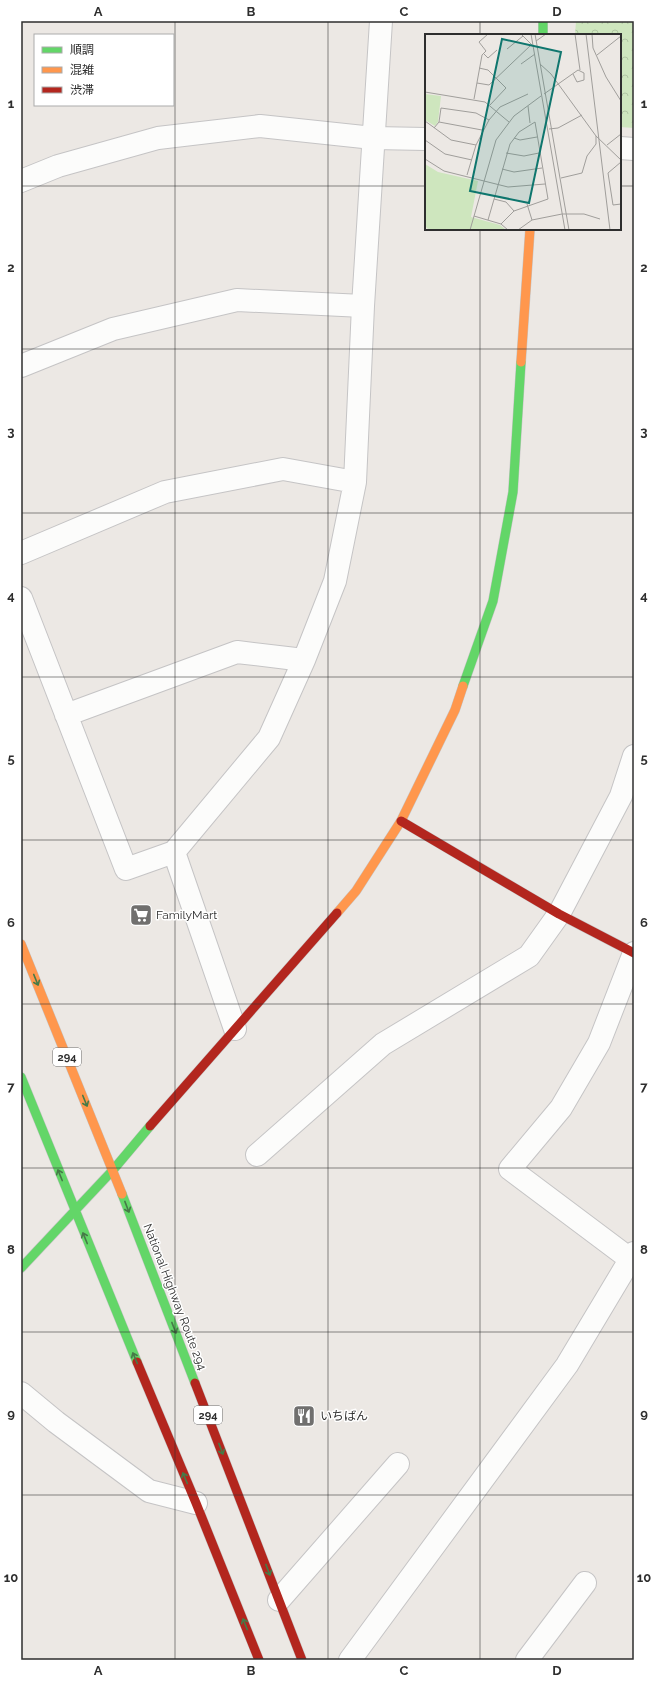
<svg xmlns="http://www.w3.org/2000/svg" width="655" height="1681" viewBox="0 0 655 1681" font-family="Raleway,'Noto Sans JP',sans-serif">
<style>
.park{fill:url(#park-crowns)}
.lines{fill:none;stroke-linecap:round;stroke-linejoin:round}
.street-casing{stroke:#c5c4c5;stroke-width:24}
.fast-casing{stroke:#c5c4c5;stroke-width:10}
.slow-casing{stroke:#c5c4c5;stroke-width:10}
.jam-casing{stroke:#c5c4c5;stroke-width:10}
.street{stroke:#fcfcfb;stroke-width:22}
.fast{stroke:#63d668;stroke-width:9}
.slow{stroke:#ff974d;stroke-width:9}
.jam{stroke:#b3261e;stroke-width:9}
.oneway{stroke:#467a48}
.grid{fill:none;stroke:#2e2e2e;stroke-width:1;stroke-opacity:0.55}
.labels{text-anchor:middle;stroke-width:3;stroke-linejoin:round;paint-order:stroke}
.shield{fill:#fff;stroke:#6d6d6d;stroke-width:1}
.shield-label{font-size:11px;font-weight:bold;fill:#2e2e2e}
.poi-label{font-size:12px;fill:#2e2e2e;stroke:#fff;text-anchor:start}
.street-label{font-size:12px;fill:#2e2e2e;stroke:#fff}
.inset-road{fill:none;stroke:#a09e9b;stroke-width:1}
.view{fill:#0f766e;fill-opacity:0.15;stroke:#0f766e;stroke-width:2}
.inset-edge{fill:none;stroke:#2e2e2e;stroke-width:2}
.neatline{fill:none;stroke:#2e2e2e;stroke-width:1.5}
.grid-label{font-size:13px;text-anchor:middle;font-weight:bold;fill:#2e2e2e}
</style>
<defs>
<pattern id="park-crowns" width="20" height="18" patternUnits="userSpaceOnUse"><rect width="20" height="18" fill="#cee6be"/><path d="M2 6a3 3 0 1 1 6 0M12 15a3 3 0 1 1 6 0" fill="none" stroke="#b1c6a4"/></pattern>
</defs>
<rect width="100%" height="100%" fill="#ece8e4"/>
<path class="park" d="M576,21h58v107l-14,-1v-92h-45z"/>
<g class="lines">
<g class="street-casing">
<path id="street" d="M620,148l14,1
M21,181l37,-15 100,-28 102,-12 113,12 53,1
M21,366l92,-37 124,-29 126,6
M21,553l144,-61 118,-23 72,13
M21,598l105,271 48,-17 95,-114 35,-78 31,-79 20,-99 8,-176 18,-285
M66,715l171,-63 67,8
M174,852l61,177
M634,953l-35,90 -38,65 -51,61 124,93
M257,1155l126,-111 146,-88 30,-42 62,-118 13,-40
M21,1393l35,29 93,69 47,12
M279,1600l119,-136
M350,1660l217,-295 67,-112
M527,1660l58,-77"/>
</g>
<g class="fast-casing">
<path id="fast" d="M543,21v14
M463,686l30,-85 20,-109 8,-130
M21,1077l116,285
M122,1194l73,189
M21,1268l92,-98 37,-44"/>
</g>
<g class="slow-casing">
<path id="slow" d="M521,362l9,-133
M337,913l19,-22 45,-70 54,-111 8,-24
M21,944l101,250"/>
</g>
<g class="jam-casing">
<path id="jam" d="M401,821l158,93 75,39
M150,1126l187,-213
M137,1362l59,141 63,157
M195,1383l107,277"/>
</g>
<use href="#street" class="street"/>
<use href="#fast" class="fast"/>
<use href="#slow" class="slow"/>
<use href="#jam" class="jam"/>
</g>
<defs><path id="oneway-shaft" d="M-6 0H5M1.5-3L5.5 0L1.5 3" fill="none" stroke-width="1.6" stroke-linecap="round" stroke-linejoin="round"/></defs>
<g class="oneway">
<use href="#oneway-shaft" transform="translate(36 980) rotate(68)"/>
<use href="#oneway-shaft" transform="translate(85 1101) rotate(68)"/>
<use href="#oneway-shaft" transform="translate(60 1175) rotate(-112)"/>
<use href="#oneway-shaft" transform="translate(127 1207) rotate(69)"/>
<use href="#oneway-shaft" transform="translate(85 1238) rotate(-112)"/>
<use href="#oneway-shaft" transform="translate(174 1328) rotate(69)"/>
<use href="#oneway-shaft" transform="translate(135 1358) rotate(-113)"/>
<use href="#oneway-shaft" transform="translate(221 1449) rotate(69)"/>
<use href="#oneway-shaft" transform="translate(185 1478) rotate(-113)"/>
<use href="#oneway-shaft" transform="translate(268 1570) rotate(69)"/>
<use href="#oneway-shaft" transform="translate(245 1624) rotate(-112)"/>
</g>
<path class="grid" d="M175,21v1639M328,21v1639M480,21v14M21,186h405M620,186h14M480,229v1431M21,349h613M21,513h613M21,677h613M21,840h613M21,1004h613M21,1168h613M21,1332h613M21,1495h613"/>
<defs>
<g id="supermarket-square" transform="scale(1.15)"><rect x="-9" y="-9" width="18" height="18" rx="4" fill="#706f6e" stroke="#fff"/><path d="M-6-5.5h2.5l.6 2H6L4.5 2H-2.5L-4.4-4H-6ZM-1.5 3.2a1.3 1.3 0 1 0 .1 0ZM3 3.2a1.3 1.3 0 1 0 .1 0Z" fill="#fff"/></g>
<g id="restaurant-square" transform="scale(1.15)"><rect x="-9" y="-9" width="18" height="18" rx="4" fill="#706f6e" stroke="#fff"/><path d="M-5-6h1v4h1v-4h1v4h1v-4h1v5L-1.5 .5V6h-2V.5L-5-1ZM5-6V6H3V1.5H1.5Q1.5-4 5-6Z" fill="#fff"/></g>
</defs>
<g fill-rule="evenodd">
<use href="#supermarket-square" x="141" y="915"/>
<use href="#restaurant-square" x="304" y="1416"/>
</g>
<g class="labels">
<g class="shield">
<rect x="53" y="1048" width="28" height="18" rx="3"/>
<rect x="194" y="1406" width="28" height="18" rx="3"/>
</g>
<g class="shield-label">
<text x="67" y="1061">294</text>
<text x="208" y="1419">294</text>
</g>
<g class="poi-label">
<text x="156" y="919">FamilyMart</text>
<text x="320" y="1420">いちばん</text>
</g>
<g class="street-label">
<text transform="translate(175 1297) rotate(69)" y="4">National Highway Route 294</text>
</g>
</g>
<g transform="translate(425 34)">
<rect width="196" height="196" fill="#ece8e4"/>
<path d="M0,60l16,2 -3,26 -3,4 -10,-6zM0,130l13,8 40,9 -7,36 29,8 6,5h-77l-4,-4z" fill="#cee6be"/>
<path class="inset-road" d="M106,0l34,196M110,0l34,196M150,0l5,36M161,0l24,196M167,0l1,14 13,29 15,24M97,1l10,10M111,7l10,-7M82,15l16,-13M59,20l4,4 9,-8M172,21l24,-19M96,30l14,-10M115,30l11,10 45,62 25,24M54,34l9,2 18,18 -16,17M52,49l12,2 42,-40M0,58l60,10 24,20M119,60l34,-24 6,3v7l-7,2 -4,-8M49,65l8,-44 4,-4 -7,-9 9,-8M103,72l2,17M0,87l26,19 25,5M14,88l43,8M9,94l5,-6 2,-14 35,5 13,7M124,95l9,-1 24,-13M89,104l6,2 17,-3M0,106l20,14 27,6M182,111l14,-11M81,119l18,3 15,-3M0,125l19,12 64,16 37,-3M196,128l-13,11 5,32 8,-1M77,135l12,3 28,-4M42,141l9,-30 13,-25 11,-13 28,-13M136,144l21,-5 5,-17 9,-12v-8M69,165l12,3 8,9M102,170l5,16M49,182l27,8 7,6M63,186l22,-76 9,-12 16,-10 13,77 -34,12 -13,13M45,196l26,-90 18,-24 27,-20M93,196l14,-10 30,-6h22l16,5"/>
<path class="view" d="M77,5l59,13 -32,151 -59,-12z"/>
<rect width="196" height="196" class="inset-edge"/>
</g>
<rect width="655" height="1681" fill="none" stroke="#ffffff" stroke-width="44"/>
<rect x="34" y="34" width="140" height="72" fill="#ffffff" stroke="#ababab"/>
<rect x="42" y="47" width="20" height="6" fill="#63d668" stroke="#ababab"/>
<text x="70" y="54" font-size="12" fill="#2e2e2e">順調</text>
<rect x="42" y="67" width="20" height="6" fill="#ff974d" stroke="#ababab"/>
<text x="70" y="74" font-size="12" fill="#2e2e2e">混雑</text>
<rect x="42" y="87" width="20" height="6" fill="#b3261e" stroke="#ababab"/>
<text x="70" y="94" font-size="12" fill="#2e2e2e">渋滞</text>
<rect x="22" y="22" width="611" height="1637" class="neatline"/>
<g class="grid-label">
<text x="98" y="16">A</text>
<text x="251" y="16">B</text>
<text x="404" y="16">C</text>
<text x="557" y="16">D</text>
<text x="11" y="108">1</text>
<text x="644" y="108">1</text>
<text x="11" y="272">2</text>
<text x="644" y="272">2</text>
<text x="11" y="436">3</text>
<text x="644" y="436">3</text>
<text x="11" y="600">4</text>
<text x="644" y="600">4</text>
<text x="11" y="763">5</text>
<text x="644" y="763">5</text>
<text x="11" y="927">6</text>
<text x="644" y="927">6</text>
<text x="11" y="1091">7</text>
<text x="644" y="1091">7</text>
<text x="11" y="1254">8</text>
<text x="644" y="1254">8</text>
<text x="11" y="1418">9</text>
<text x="644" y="1418">9</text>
<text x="11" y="1582">10</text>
<text x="644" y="1582">10</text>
<text x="98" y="1675">A</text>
<text x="251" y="1675">B</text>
<text x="404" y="1675">C</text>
<text x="557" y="1675">D</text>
</g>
</svg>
